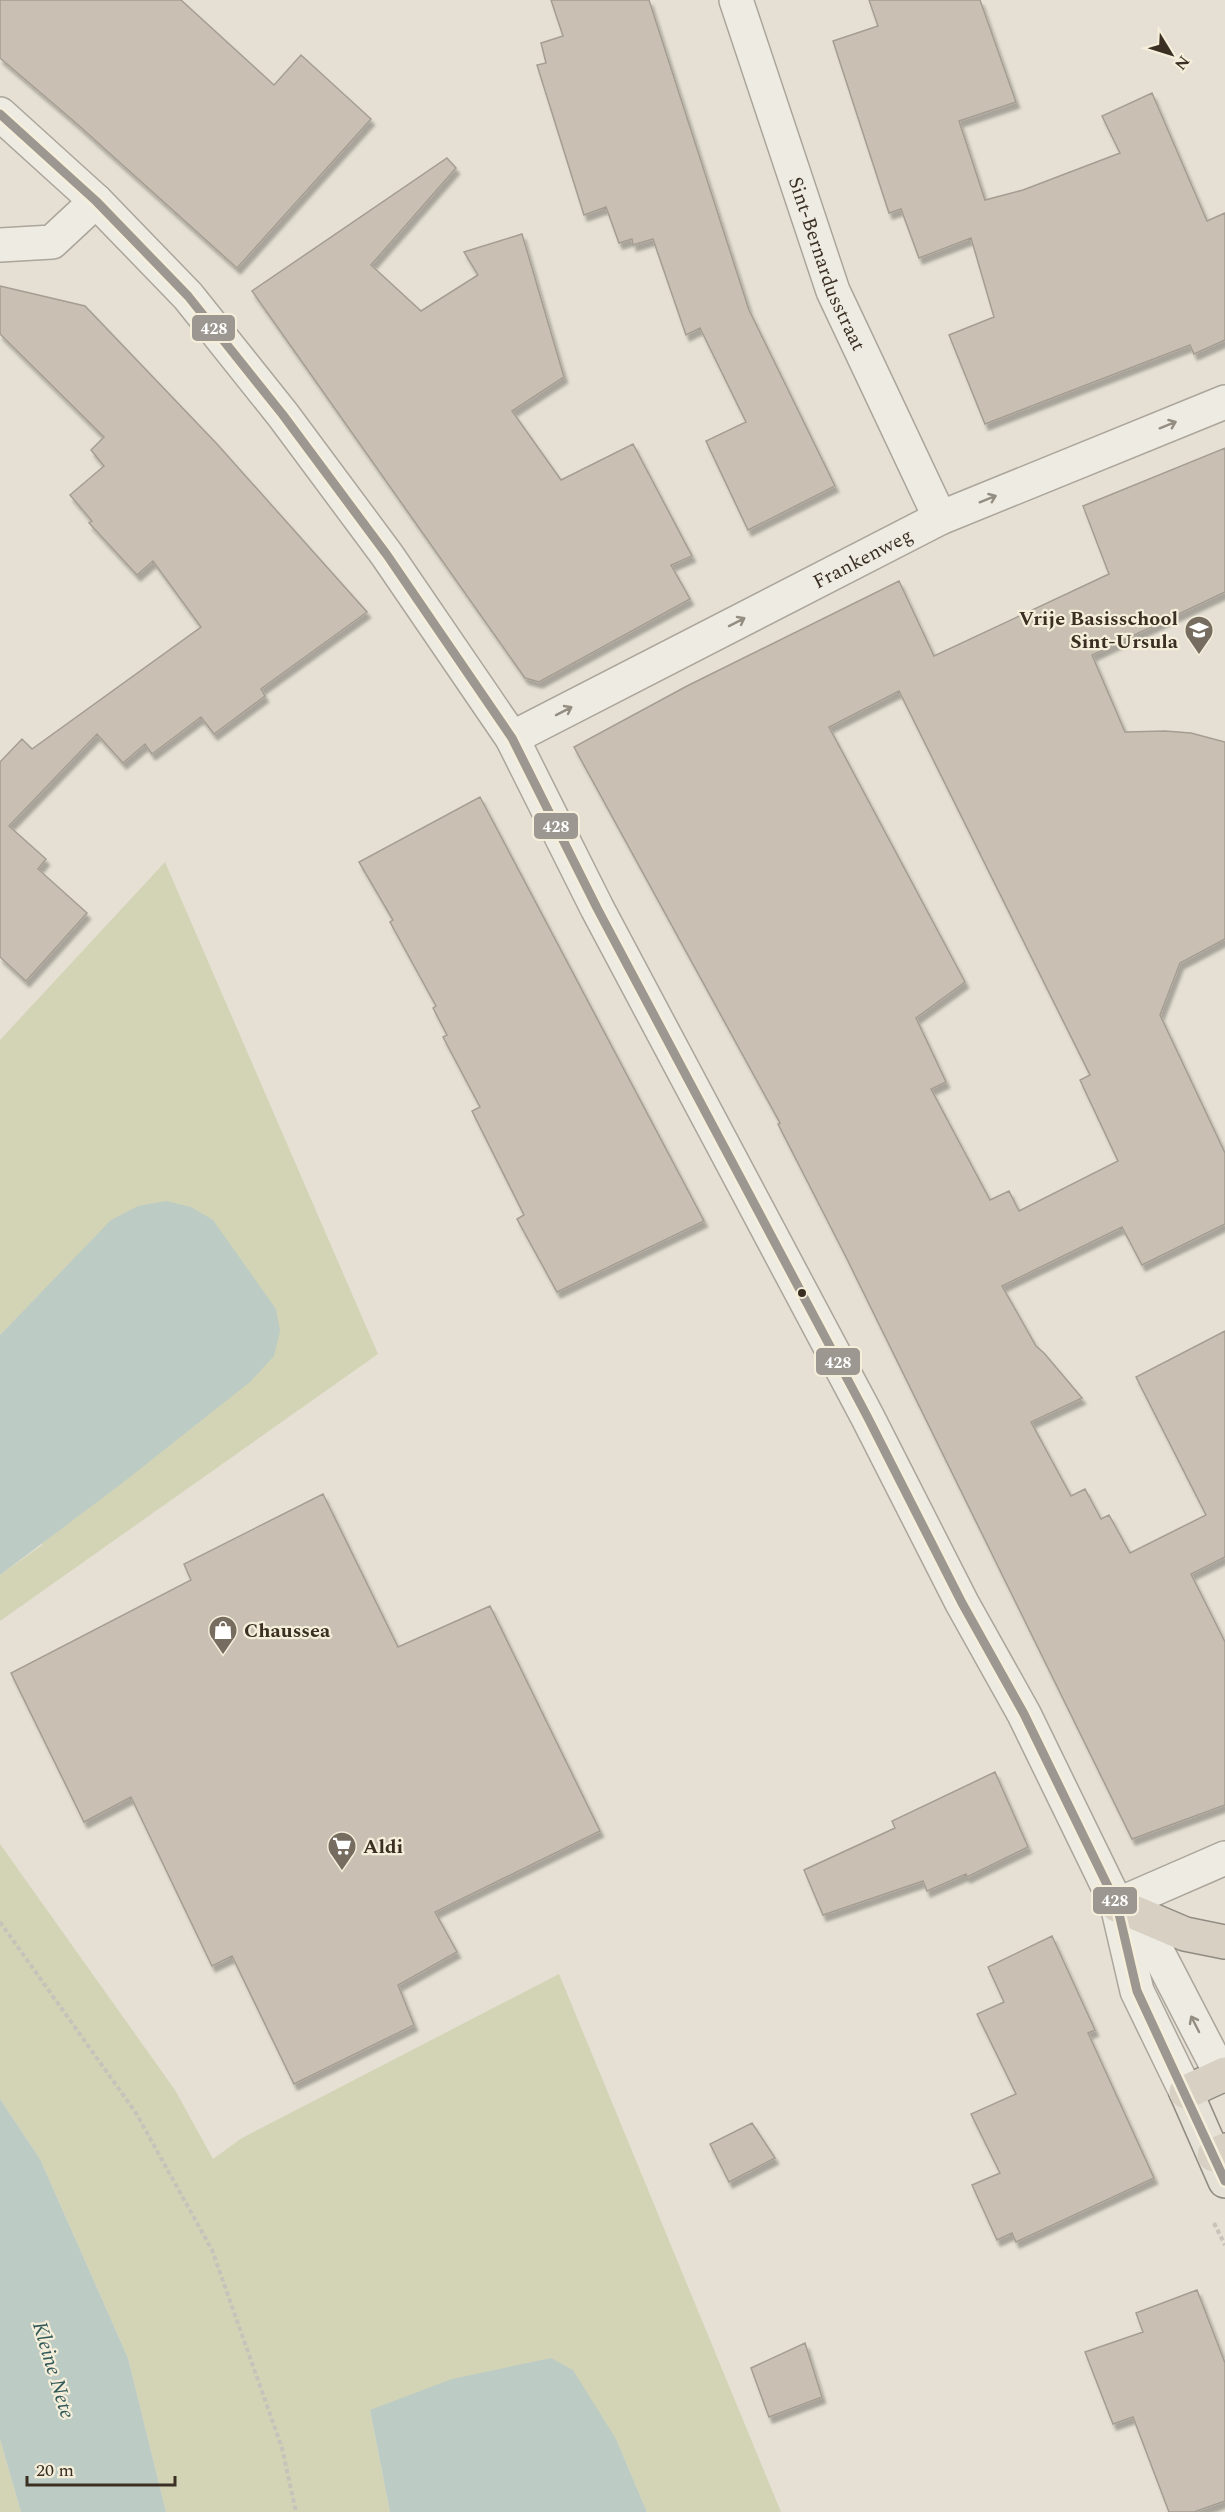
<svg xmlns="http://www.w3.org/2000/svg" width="1225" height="2512" viewBox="0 0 1225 2512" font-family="Spectral,serif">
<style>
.green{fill:#d3d4b6}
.water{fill:#bccbc3}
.building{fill:#c9c0b3;stroke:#a69d92;stroke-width:1.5;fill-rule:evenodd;filter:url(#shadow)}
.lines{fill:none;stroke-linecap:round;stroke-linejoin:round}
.minor-casing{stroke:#aba59b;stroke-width:36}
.major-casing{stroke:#908b82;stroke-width:36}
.highway-casing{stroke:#908b82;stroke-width:36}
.path{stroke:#c7c2ba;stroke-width:4;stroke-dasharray:4.5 3;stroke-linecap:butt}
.minor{stroke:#eeebe3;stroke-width:33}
.major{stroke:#e5e1d6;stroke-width:33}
.highway{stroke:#d8d1c3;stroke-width:33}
.bus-1-casing{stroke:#f4eeda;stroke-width:14}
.bus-1{stroke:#9c9790;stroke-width:9}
.oneway{stroke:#948d82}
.bus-dot{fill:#3a2f22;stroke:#f4eeda;stroke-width:2}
.labels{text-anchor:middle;stroke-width:4.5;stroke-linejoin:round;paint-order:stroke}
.street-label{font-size:20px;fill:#3a2f22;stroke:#f4eeda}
.poi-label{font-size:20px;font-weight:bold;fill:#3a2f22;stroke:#f4eeda;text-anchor:start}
.water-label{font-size:21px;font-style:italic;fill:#325958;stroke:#f4eeda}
.line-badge{stroke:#f4eeda;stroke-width:2}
.badge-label{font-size:16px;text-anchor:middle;font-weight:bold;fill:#fff}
</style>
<defs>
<filter id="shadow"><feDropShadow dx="3.5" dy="6" stdDeviation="1.5" flood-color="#0004"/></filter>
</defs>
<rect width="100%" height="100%" fill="#e5e0d3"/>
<path class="green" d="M165,862l213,492 -378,267v-46l42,-30 -1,-252 -41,42v-295z
M0,1844l175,246 38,69 29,-21 317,-164 222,538h-134l-31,-73 -246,-29 20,102h-224l-38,-154 -88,-199 -40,-60z
M0,2439l21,73h-21z"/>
<path class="water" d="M166,1201l25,6 22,13 63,89 4,22 -6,25 -24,26 -129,102 -121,91v-240l111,-115 27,-14z
M0,2099l40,60 88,199 38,154h-145l-21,-73z
M551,2358l22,12 43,69 31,73h-257l-20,-102 82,-31z"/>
<path class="building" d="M0,0h181l93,85 27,-30 70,64 -134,149 -161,-145 -76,-65z
M551,0h98l100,310 86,176 -87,44 -42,-89 40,-19 -46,-94 -14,7 -33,-96 -20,6 -1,-6 -13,4 -13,-36 -22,8 -47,-150 9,-2 -5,-20 22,-7z
M869,0h111l36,102 -57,19 26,79 38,-10 97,-37 -18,-37 50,-23 55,128 18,-8v127l-31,14 -4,-9 -205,79 -36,-89 45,-18 -23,-79 -52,20 -18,-49 -12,4 -56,-172 45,-15z
M447,158l9,10 -85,97 50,46 57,-36 -14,-23 58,-18 42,143 -52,34 49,69 72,-36 59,112 -21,9 19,34 -151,83 -14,-4 -273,-387z
M0,286l85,20 132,138 150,168 -106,77 4,7 -51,38 -13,-17 -49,37 -7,-10 -22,19 -26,-29 -88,92 37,33 -8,10 49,44 -61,68 -26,-24v-195l22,-23 10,10 169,-122 -48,-66 -16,14 -48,-52 3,-2 -22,-26 34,-29 -13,-16 13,-13 -104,-103z
M1225,448v144l-133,63 33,77 40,-1 26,2 34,9v197l-45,24 -20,52 65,138v71l-83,41 -20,-38 -120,59 34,60 8,7 38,45 -51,24 40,74 14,-7 16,30 8,-4 21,38 76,-38 -70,-138 89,-46v226l-34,17 34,68v163l-93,34 -287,-584 -67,-131 2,-1 -206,-376 113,-61 212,-105 35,75 175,-82 -26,-68zM899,691l191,384 -10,5 38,81 -99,50 -10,-20 -19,9 -59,-111 15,-7 -30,-64 49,-36 -136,-255z
M480,797l224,424 -147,71 -40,-73 7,-4 -52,-104 8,-4 -37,-70 4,-2 -14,-27 3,-2 -46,-84 3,-2 -34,-58z
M323,1494l75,153 92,-41 110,225 -165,81 22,40 -59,33 16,40 -120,59 -62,-128 -20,10 -81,-169 -47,25 -73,-149 180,-93 -7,-16z
M995,1772l33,75 -61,30 -1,-3 -39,17 -4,-10 -100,34 -19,-45 91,-42 -3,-7z
M1052,1936l43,94 -7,3 66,145 -138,64 -4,-9 -15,7 -25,-55 28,-12 -29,-59 45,-20 -39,-80 27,-12 -16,-35z
M752,2123l23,35 -46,24 -19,-38z
M1197,2290l28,73v138l-31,11h-25l-36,-95 -20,7 -28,-72 58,-20 -7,-19z
M805,2343l17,54 -53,20 -18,-49z"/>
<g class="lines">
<g class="minor-casing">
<g id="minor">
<path id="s1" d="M736,0l97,291 107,227"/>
<path d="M0,114l96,87 92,95 95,119 104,140 125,183 85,170 270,508 95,187 62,111 93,191 20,86 49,101"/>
<path d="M0,245l52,-3 44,-41"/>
<path id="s2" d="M512,738l428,-220 285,-116"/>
<path d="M1117,1905l108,-47"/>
<path d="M1118,1906l35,37 69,133"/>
</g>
</g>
<g class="major-casing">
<path id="major" d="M1186,2092l39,89"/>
</g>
<g class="highway-casing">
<path id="highway" d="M1117,1905l68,29 40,8
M1186,2092l39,-18
M1214,2155l11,-5"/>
</g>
<path class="path" d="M0,1922l136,191 76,137 70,198 14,64
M1214,2223l11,22"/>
<use href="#minor" class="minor"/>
<use href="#major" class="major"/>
<use href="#highway" class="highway"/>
<g class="bus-1-casing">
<path id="bus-1" d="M0,114l96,87 92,95 95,119 104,140 125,183 85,170 270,508 95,187 62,111 93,191 20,86 88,190"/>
</g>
<use href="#bus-1" class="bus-1"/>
</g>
<defs><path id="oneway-shaft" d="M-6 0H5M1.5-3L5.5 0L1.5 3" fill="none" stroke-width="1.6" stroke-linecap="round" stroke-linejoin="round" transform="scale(1.5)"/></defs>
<g class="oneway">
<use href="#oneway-shaft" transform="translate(1168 425) rotate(-22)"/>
<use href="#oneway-shaft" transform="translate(988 499) rotate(-22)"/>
<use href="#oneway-shaft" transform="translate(737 622) rotate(-27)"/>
<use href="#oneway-shaft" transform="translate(564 711) rotate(-27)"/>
<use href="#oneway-shaft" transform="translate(1195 2024) rotate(-117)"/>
</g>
<defs>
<g id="school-pin" transform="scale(1.5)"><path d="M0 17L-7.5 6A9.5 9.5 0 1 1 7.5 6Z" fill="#766d60" stroke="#f4eeda"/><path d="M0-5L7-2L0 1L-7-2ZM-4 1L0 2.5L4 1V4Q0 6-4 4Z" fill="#fff"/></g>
<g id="shop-pin" transform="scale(1.5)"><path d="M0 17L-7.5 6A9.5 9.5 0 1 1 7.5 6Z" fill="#766d60" stroke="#f4eeda"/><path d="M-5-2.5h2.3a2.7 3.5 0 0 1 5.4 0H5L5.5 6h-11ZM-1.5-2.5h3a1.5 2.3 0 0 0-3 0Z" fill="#fff"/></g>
<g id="supermarket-pin" transform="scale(1.5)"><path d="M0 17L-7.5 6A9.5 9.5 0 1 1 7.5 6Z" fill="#766d60" stroke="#f4eeda"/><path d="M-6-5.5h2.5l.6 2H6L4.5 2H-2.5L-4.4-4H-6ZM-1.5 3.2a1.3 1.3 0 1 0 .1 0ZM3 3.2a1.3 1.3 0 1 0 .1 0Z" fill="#fff"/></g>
</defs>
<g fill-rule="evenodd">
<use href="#school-pin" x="1199" y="630"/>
<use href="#shop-pin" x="223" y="1630"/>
<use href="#supermarket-pin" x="342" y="1846"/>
</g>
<circle class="bus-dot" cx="802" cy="1293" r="5"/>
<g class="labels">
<g class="street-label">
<text dy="7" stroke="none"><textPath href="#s1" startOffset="279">Sint-Bernardusstraat</textPath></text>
<text dy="7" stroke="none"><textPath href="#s2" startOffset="394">Frankenweg</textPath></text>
</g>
<g class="poi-label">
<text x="1178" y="625" text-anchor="end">Vrije Basisschool<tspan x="1178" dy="23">Sint-Ursula</tspan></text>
<text x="244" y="1637">Chaussea</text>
<text x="363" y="1853">Aldi</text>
</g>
<g class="water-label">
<text transform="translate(54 2370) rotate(73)" y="7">Kleine Nete</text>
</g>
</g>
<g class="line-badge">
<rect x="191" y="314" width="45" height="28" rx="6" fill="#9c9790"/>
<rect x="533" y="812" width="46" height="28" rx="6" fill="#9c9790"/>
<rect x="815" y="1347" width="46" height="29" rx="6" fill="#9c9790"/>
<rect x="1092" y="1886" width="46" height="29" rx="6" fill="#9c9790"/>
</g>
<g class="badge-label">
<text x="214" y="334">428</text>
<text x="556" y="832">428</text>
<text x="838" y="1368">428</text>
<text x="1115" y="1906">428</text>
</g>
<g transform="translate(1171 54) rotate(128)" stroke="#f4eeda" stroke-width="4.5" paint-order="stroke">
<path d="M0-4.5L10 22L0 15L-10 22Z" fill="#3a2f22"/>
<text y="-9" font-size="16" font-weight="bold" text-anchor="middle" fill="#3a2f22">N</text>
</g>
<path d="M27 2476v9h148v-9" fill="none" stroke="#3a2f22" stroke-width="3"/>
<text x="36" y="2476" font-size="18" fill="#3a2f22" stroke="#f4eeda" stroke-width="4.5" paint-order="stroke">20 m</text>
</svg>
